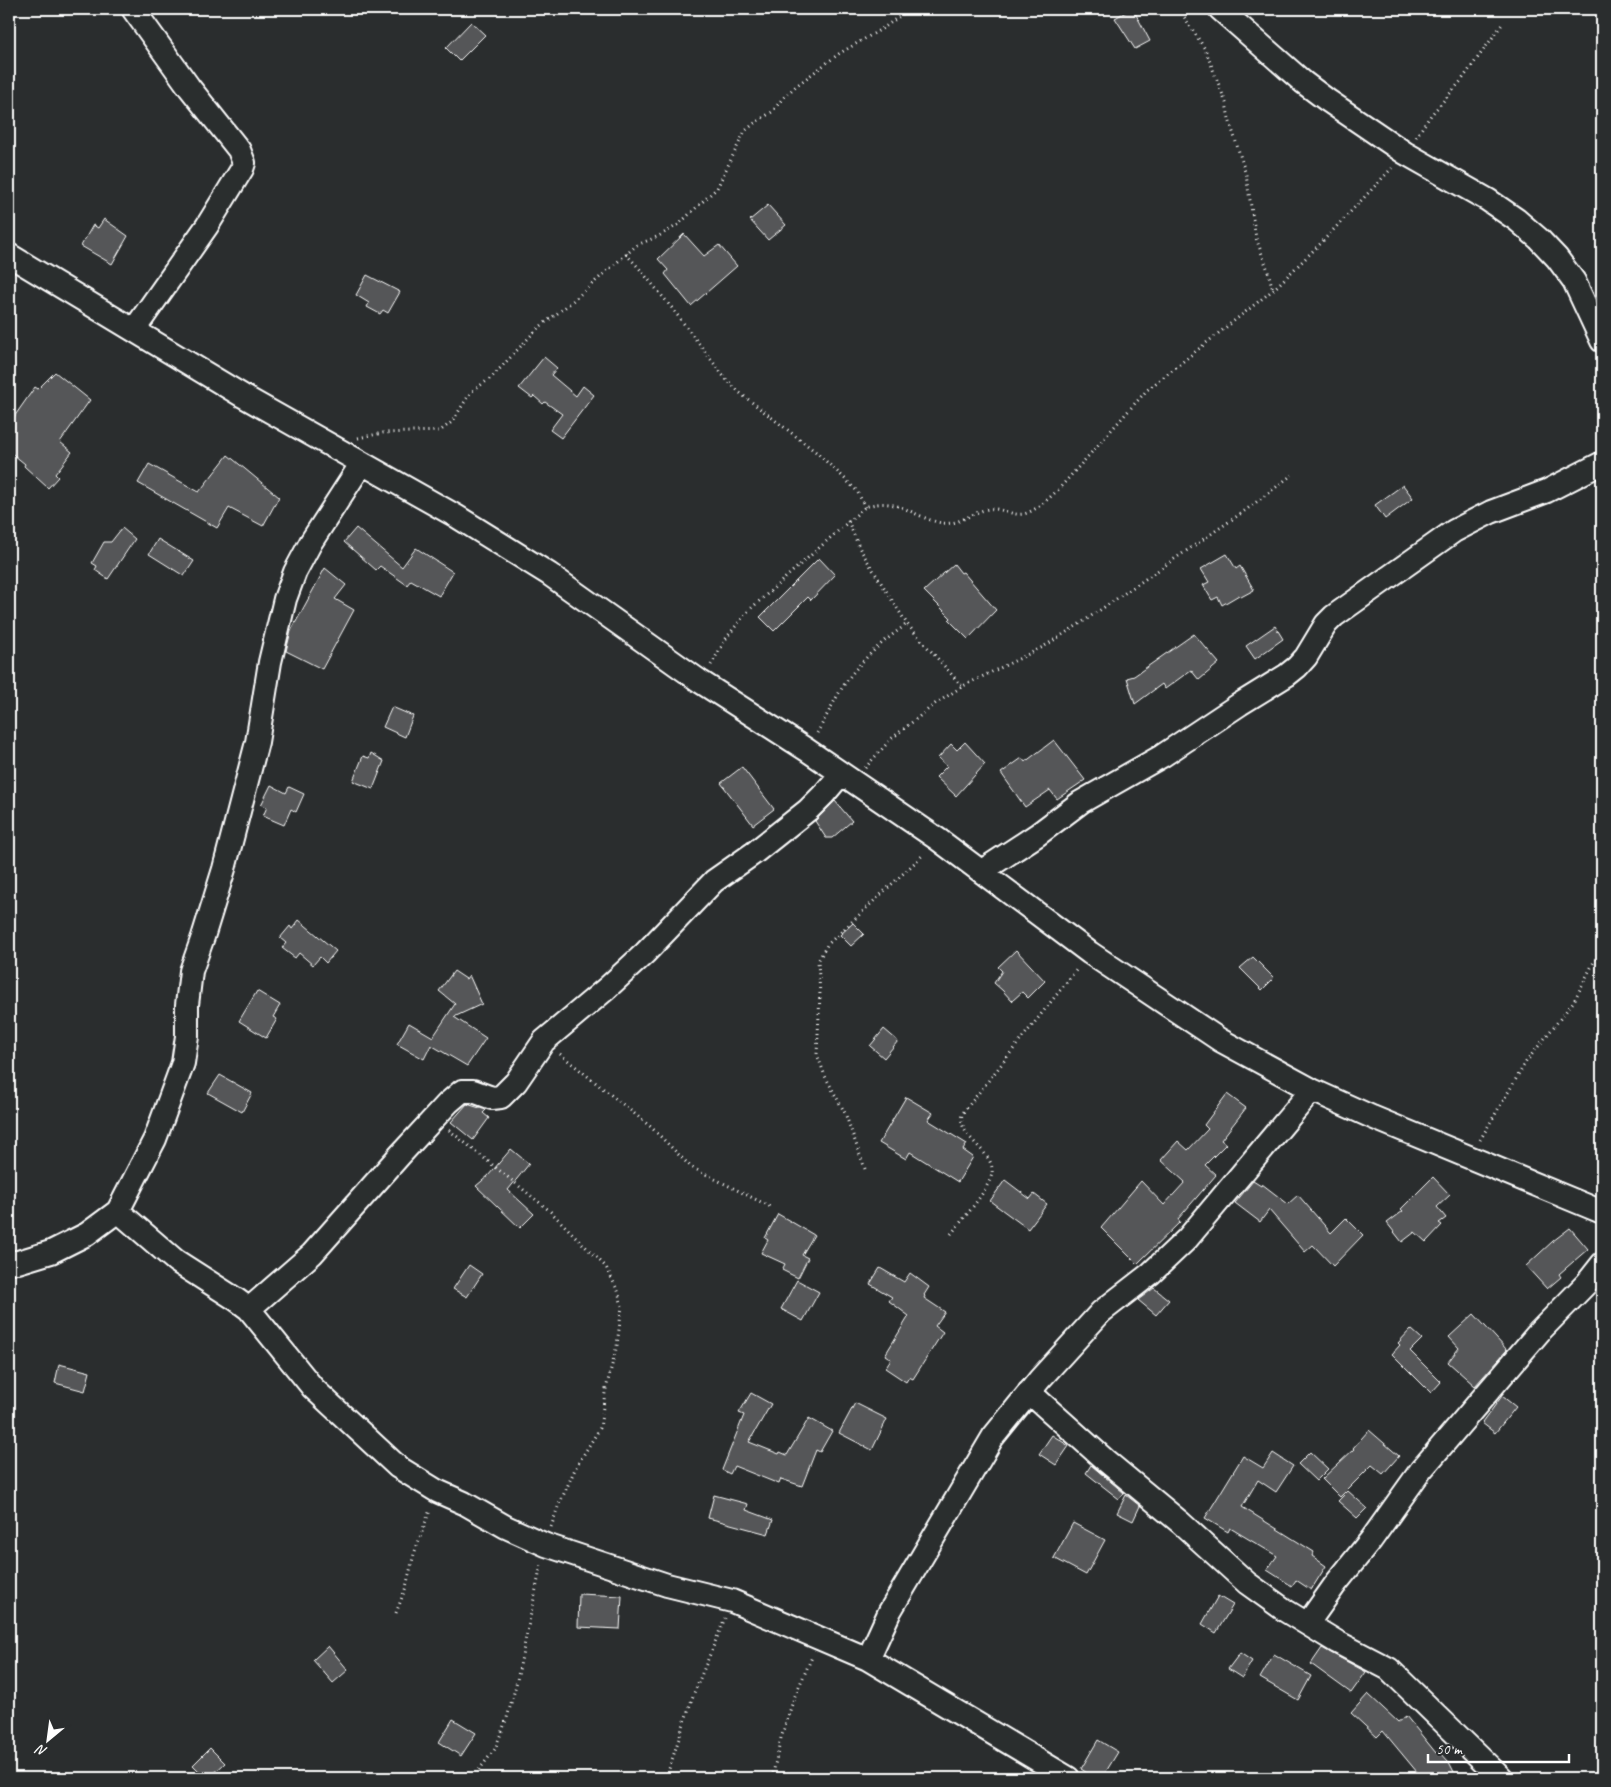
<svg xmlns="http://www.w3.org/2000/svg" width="1611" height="1787" viewBox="0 0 1611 1787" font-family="Caveat,sans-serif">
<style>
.building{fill:#555758;stroke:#fff}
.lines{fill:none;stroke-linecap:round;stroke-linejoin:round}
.minor-casing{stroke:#fff;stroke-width:26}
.path{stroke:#fff;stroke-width:3;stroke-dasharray:1 4;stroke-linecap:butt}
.minor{stroke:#2a2d2e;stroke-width:22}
</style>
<rect width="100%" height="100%" fill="#2a2d2e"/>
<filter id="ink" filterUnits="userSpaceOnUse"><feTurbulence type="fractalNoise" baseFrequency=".02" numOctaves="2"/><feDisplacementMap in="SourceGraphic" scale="10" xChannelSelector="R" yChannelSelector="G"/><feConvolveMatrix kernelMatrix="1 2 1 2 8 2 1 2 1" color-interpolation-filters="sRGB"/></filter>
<g filter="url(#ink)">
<path class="building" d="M1131,9h2l17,32 -15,8 -20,-31z
M471,22l14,13 -26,26 -13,-13z
M768,205l18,20 -18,15 -18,-20z
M104,219l24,17 -16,28 -31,-18 12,-21 5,3z
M684,234l20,22 15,-11 18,21 -46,40 -26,-32 3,-4 -10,-11z
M367,275l33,17 -12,21 -5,-3 -3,4 -13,-7 2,-4 -13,-8z
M544,357l13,11 -6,7 25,21 7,-10 11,9 -33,43 -11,-8 12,-16 -17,-12 -2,2 -9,-8 -2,2 -13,-10z
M55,372l35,28 -30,42 12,10 -17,22 3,3 -10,11 -24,-22 1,-2 -16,-13v-27l26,-37 3,2z
M228,455l51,42 -16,29 -34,-18 -12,20 -79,-45 11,-19 50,28z
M1403,485l10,13 -28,21 -10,-14z
M122,528l13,11 -27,40 -13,-9 2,-4 -5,-3 12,-21h7z
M356,528l46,39 14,-19 37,24 -14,24 -28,-16 -4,5 -27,-19 -4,4 -32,-28z
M158,539l36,22 -10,15 -35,-22z
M1227,554l9,15 4,-3 14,24 -13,7 -2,-2 -17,10 -4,-8 -6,3 -9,-15 6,-3 -8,-13z
M819,558l16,17 -24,25 -3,-3 -34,34 -14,-14z
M954,564l7,9 2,-1 33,38 -28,29 -19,-19 2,-2 -27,-27z
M325,568l21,17 -11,14 19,11 -32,59 -36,-18 5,-20z
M1275,626l8,13 -28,20 -9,-13z
M1194,634l25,29 -20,17 -8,-10 -26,19 -3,-5 -27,20 -8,-26 7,-2z
M392,707l21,9 -8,21 -22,-10z
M1054,740l31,40 -28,19 -7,-9 -25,17 -24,-34 21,-15 3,4z
M965,742l20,22 -29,32 -20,-19 11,-11 -9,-8 13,-14 6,6z
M371,753l13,8 -11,28 -20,-8 10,-25 6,2z
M742,767l32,42 -21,16 -32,-42z
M271,785l15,8 3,-6 15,7 -8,18 -5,-3 -7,16 -21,-9 4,-9 -6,-2z
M835,801l17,20 -20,17h-6l-11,-17z
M299,920l37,31 -10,12 -6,-6 -7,8 -14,-12 -4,5 -13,-10 4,-5 -6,-5 10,-12 2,3z
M853,923l11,11 -13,12 -11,-11z
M1016,950l29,31 -17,17 -6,-6 -10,9 -9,-10 -9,-8 8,-12 -4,-4z
M1253,957l21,21 -12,12 -22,-22z
M454,971l12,8 3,-4 13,29 -28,13 32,21 -19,28 -36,-21 -7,14 -27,-15 12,-21 24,14 22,-33 -16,-13z
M257,991l23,14 -7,12 4,2 -11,19 -27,-17z
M884,1029l14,12 -14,17 -14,-12z
M220,1075l32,18 -10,19 -34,-19z
M1227,1094l19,14 -25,32 5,4 -21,21 11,10 -38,44 2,3 -43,42 -36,-36 40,-47 23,24 21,-23 -24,-22 17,-19 10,9 20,-21 -4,-4z
M906,1097l27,16 -5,7 39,24 -4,6 10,7 -15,25 -48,-30 -4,7 -27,-16z
M467,1104l19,6 -3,3 6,5 -16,22 -22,-18z
M511,1149l18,15 -21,26 26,24 -14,14 -44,-42 12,-10z
M1433,1177l17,18 -13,12 9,11 -7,5 3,2 -16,17 -11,-10 -13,10 -15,-19 16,-12 -2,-2z
M1005,1180l25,19 4,-5 13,10 -19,25 -38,-28z
M1253,1181l8,5 1,-2 26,20 10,-9 33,38 15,-15 17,17 -30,31 -20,-21 -8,7 -36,-42 -9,12 -25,-19z
M778,1214l36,21 -12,20 6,3 -10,20 -16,-8 3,-6 -24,-11 7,-13 -3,-2z
M1570,1228l18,21 -29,25 2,3 -14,12 -21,-23 27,-25z
M469,1265l13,9 -15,23 -14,-8z
M880,1268l24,14 6,-9 19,14 -5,8 1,1 -1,2 21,14 -10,14 8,6 -30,47 -4,-2 -3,5 -21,-14 6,-9 -6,-4 24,-39 -20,-15 3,-4 -22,-13z
M797,1280l22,12 -16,29 -22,-12z
M1154,1288l15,12 -13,15 -18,-15z
M1474,1314l33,36 -32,36 -27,-24 11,-14 -10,-11z
M1411,1329l11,10 -12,12 31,31 -10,11 -39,-39 8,-9 -2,-2z
M59,1364l31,8 -5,19 -30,-8z
M751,1393l20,11 -22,38 30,12 1,-2 7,3 22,-37 23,13 -12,21 -4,-2 -14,36 -21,-7 -2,5 -45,-18 -4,8 -8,-4 22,-55 -5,-2z
M1502,1396l14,11 -21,26 -13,-10z
M855,1403l32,16 -15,31 -33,-17z
M1369,1430l30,26 -16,18 -11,-9 -32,32 -18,-18 32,-30 -1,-1z
M1052,1435l17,11 -13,19 -17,-11z
M1310,1452l18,17 -12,12 -18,-17z
M1273,1453l20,13 -17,26 -18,-12 -16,27 72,45 -2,4 14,10 -15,24 -15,-10 -4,6 -25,-16 10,-14 -47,-28 -2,4 -23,-14 38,-62 20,12z
M1091,1465l33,28 -5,6 -33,-26z
M1348,1491l19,17 -10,10 -19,-17z
M714,1495l34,9 -2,6 27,10 -5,14 -60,-16z
M1126,1495l14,11 -7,15 -16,-8z
M1073,1523l32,17 -19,35 -32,-17z
M579,1594l43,2 -2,33 -42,-2z
M1218,1596l15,9 -17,28 -14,-9z
M328,1646l20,24 -15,13 -20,-23z
M1322,1648l44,24 -15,21 -40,-29z
M1240,1653l12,8 -10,17 -14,-9z
M1274,1654l37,22 -13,24 -38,-22z
M1368,1694l30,28 8,-6 30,37 3,-2 10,11 8,16h-35l-39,-47 -6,6 -26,-24z
M453,1719l23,14 -15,23 -22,-14z
M1098,1740l20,12 -16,26h-7l-14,-9z
M210,1748l15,15 -16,15h-3l-13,-13z"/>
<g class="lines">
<g class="minor-casing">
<path id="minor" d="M133,9l56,78 50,63 5,13 -2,6 -35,57 -73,104
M1220,9l83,73 24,18 78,53 83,47 29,20 22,19 18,19 17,23 28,60
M9,255l234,141 213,120 93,58 152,108 106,68 132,90 151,113 130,87 92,50 60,27 230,95
M982,871l55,-36 44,-33 81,-46 78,-52 47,-29 10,-8 9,-10 20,-33 8,-8 120,-85 37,-19 56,-21 55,-28
M118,1211l58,50 61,39 12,9 64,79 85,79 39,24 27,12 42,24 40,18 121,40 65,16 136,58 200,119
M9,1262h9l33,-10 36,-18 31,-23 37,-72 28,-76 4,-27v-31l4,-34 12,-34 21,-68 33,-127 13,-80 15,-63 10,-27 16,-30 51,-79
M249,1309l63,-55 88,-99 48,-52 14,-12h11l19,7 9,-1 15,-15 28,-41 62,-52 39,-36 69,-72 40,-28 54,-43 16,-16 17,-20
M1029,1392l76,68 76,63 66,60 39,28 51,31 52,27 112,109
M1308,1623l29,-41 34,-42 50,-70 119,-139 47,-48 15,-19
M868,1659l22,-48 103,-174 47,-58 61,-67 49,-38 37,-35 125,-149"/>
</g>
<path class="path" d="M1179,9l26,40 21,54 3,16 17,56 10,63 11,30 6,22
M1416,137l15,-22 30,-34 42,-58
M626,254l13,14 33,40 53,70 15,15 76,59 27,25 14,14 8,16
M358,438l25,-5 57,-2 12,-9 19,-30 20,-14 46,-49 31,-24 69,-60 22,-9 19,-11 39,-37 28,-57 11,-9 16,-10 11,-14 13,-12 44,-33 45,-26 24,-18
M848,521l12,28 47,75 55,62
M711,665l16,-28 20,-25 118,-105c32,-12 48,11 77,16 17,3 31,-12 47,-14 13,-2 25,9 38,4 12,-5 21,-14 31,-23l89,-100 126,-100 47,-46 72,-76
M817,733c10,-17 19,-37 31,-54 16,-22 38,-40 59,-55
M865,768l26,-29 44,-35 28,-18 80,-39 38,-24 165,-113 46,-35
M560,1054l91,73 40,40 82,41
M449,1130l101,81 56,56 12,24 4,15 -5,39 -12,48 -5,35 -24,39 -18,40 -7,20
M1480,1140l46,-78 48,-61 28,-55
M865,1169l-20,-56 -20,-37 -8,-22 3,-59 -2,-34 9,-16 97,-91
M951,1234c11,-14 38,-44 41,-61 3,-22 -35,-35 -30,-59l115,-145
M396,1613l10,-26 8,-33 16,-44
M479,1770l16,-21 12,-31 9,-33 25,-120
M666,1778l28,-85 31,-75
M772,1778l9,-40 13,-40 18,-41"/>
<use href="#minor" class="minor"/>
</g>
</g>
<rect width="1611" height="1787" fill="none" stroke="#2a2d2e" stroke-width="30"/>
<rect x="15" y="15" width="1581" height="1757" fill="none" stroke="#fff" stroke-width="2" filter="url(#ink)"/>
<g transform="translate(48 1740) rotate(209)" stroke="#2a2d2e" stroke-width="4" paint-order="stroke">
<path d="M0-4L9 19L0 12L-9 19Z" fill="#ffffff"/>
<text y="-8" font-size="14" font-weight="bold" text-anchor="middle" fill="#ffffff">N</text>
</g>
<path d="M1428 1754v8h141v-8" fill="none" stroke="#ffffff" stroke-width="2.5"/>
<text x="1436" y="1754" font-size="15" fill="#ffffff" stroke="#2a2d2e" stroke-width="4" paint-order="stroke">50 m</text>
</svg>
